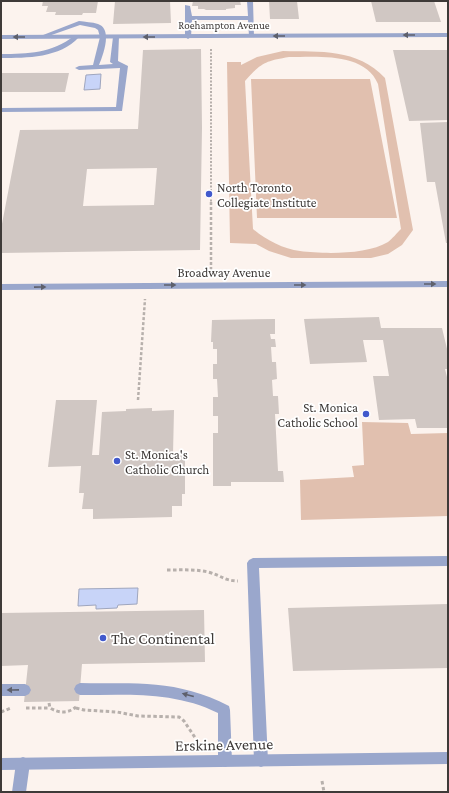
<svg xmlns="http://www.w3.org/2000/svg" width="449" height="793" viewBox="0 0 449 793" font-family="'Crimson Pro',serif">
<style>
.green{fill:#e1c0af;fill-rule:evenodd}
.water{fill:#c8d4f8;stroke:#9fa6be}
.building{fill:#d0c7c3;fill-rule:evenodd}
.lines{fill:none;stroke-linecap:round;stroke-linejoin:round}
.path-far2{stroke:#b7b0ac;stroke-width:2;stroke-dasharray:2 1.5;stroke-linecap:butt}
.path-far1{stroke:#b7b0ac;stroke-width:2.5;stroke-dasharray:3 2;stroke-linecap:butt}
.path{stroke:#b7b0ac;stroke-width:3;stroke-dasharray:3.5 2.5;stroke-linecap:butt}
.service{fill:#9aa7cc;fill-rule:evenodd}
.minor{fill:#9aa7cc;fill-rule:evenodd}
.oneway{fill:#5e606c}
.poi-dot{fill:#4159cc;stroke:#fff;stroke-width:1.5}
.labels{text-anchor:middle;stroke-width:3.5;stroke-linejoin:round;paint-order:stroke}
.far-street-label{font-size:11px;fill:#3e3a38;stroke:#fff}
.poi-label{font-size:13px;fill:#3e3a38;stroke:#fff;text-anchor:start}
.street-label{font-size:13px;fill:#3e3a38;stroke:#fff}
.near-poi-label{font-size:16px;fill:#3e3a38;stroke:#fff;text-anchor:start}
.near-street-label{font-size:16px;fill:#3e3a38;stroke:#fff}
</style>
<rect width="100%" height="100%" fill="#fcf3ee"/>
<path class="green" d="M283,51c37,1 74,-3 102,27l28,152 -11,15 -14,9 -17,4h-80l-22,-7 -13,-7 -26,-1 -3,-181h14v3l16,-8zM289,57c28,0 76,-5 89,27l23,145c-4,4 -9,10 -13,13 -21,13 -65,12 -88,9 -17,-2 -34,-11 -47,-22l-8,-148c16,-18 20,-20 44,-24z
M251,79h119l27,139h-140z
M362,422l46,1 3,11 37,-1v83l-147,4 -1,-40 54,-3 -2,-11 12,-1z"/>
<path class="water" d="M101,74l-1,15 -16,1 2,-15z
M138,588l-1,16 -19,1 -1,3 -21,1v-4l-18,1 1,-17z"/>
<path class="building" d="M43,1h55l-2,12h-13l-1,2h-27l1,-3h-10l2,-6h-6z
M115,1h55l1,22 -58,1z
M193,1h47l1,4h-6v3l-9,1v1h-20l-2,-1h-6v-3h-6z
M269,1h28l2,18h-29z
M371,1h63l7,21h-65z
M201,49l1,79 -2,122 -199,3v-24l19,-99 118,-1 5,-79zM157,168l-3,37 -71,1 4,-37z
M393,50h55v70l-39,1z
M1,73h68l-4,19h-64z
M448,122v121h-2l-11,-61h-8l-7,-59z
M379,317l2,11h61l6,25v16h-3l3,12v47h-31l-2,-9 -36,1 -6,-44h16l-6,-36h-20l4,22 -57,2 -6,-45z
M275,319v15h-5l1,5h4l1,8h-5l1,15h4l1,17 -5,1 1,16h5l1,18h-4l3,57h5l1,11h-53v4h-18v-53h5v-17h-5v-19h5l-1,-18h-4v-15h4v-15h-4v-7h-2l1,-22z
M56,400h41l-5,55h7l3,-43 24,-1v-2l26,-1v3l22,-1 -1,44h12v40h-3v12h-10v11l-79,2v-10h-11l2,-16h-5l2,-27 -33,1z
M448,604v64l-155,3 -5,-63z
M204,610l1,52 -123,2 -3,37 -55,1 4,-37 -27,1v-53z"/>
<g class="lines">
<path class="path-far2" d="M211,49v154"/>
<path class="path-far1" d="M211,202v70
M138,400l7,-101"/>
<path class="path" d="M167,570c14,0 28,-1 41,2 12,3 17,9 30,9
M49,703l1,5c9,5 17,6 26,-1
M26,708h24
M76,708l8,2 33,2 21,4 41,1 5,4 12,18
M1,712l10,-4
M322,781l2,11"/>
<path class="service" d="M247,1h6l1,36 -5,-1 -1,-16h-56l-1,17 -3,2 -3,-2v-32l5,1 2,10h56z
M79,21c6,1 13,1 19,3 15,5 5,31 1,41l14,-1 -3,-2 3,-25 3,-2 3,2 -1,24 10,5 -6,45 -121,1v-4l115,-1 4,-39 -41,2 -4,-2 4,-2 14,-1 7,-28 -2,-7 -3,-2 -15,-3 -37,13 -5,-1z
M74,36l5,1c-19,21 -52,21 -78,21v-4c27,0 51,-1 73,-18z
M448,556v10l-189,2 9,193 -2,4 -5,2 -5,-2 -2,-4 -7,-198 2,-3 4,-2z
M80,683c56,1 97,-4 149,23l1,4 2,51 -2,4 -5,2 -5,-2 -2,-4v-48c-44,-22 -91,-18 -138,-18l-4,-2 -2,-4 2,-4z
M1,684h24l4,2 2,4 -2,4 -4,2h-24z
M23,757l5,2 2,4 -4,29h-14l4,-29 2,-4z"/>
<path class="minor" d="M448,33v4l-447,2v-4z
M448,281v6l-447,3v-6z
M448,752v12l-447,6v-12z"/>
</g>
<defs><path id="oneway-solid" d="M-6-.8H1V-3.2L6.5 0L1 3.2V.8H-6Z"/></defs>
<g class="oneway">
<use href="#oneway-solid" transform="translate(409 35) rotate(180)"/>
<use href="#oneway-solid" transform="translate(279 36) rotate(180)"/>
<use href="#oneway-solid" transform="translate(19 37) rotate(180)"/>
<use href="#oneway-solid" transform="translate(149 37) rotate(180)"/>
<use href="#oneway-solid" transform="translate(430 284)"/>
<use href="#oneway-solid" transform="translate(170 285)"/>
<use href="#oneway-solid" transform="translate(300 285)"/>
<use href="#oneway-solid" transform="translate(40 287) rotate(-1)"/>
<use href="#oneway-solid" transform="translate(13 690) rotate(179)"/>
<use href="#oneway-solid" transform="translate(188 695) rotate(-165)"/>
</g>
<g class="poi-dot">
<circle cx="209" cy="194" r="4"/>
<circle cx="366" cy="414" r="4"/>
<circle cx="117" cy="461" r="4"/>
<circle cx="103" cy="638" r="4"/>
</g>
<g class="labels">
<g class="far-street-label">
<text x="224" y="29">Roehampton Avenue</text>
</g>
<g class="poi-label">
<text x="217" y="192">North Toronto<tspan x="217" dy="15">Collegiate Institute</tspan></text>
<text x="358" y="412" text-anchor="end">St. Monica<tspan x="358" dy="15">Catholic School</tspan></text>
<text x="125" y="459">St. Monica's<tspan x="125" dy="15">Catholic Church</tspan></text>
</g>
<g class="street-label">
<text x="224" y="277">Broadway Avenue</text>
</g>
<g class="near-poi-label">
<text x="111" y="644">The Continental</text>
</g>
<g class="near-street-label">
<text transform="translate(224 744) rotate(-1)" y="6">Erskine Avenue</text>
</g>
</g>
<rect width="449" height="793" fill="none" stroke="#3e3a38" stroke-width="4"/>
</svg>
